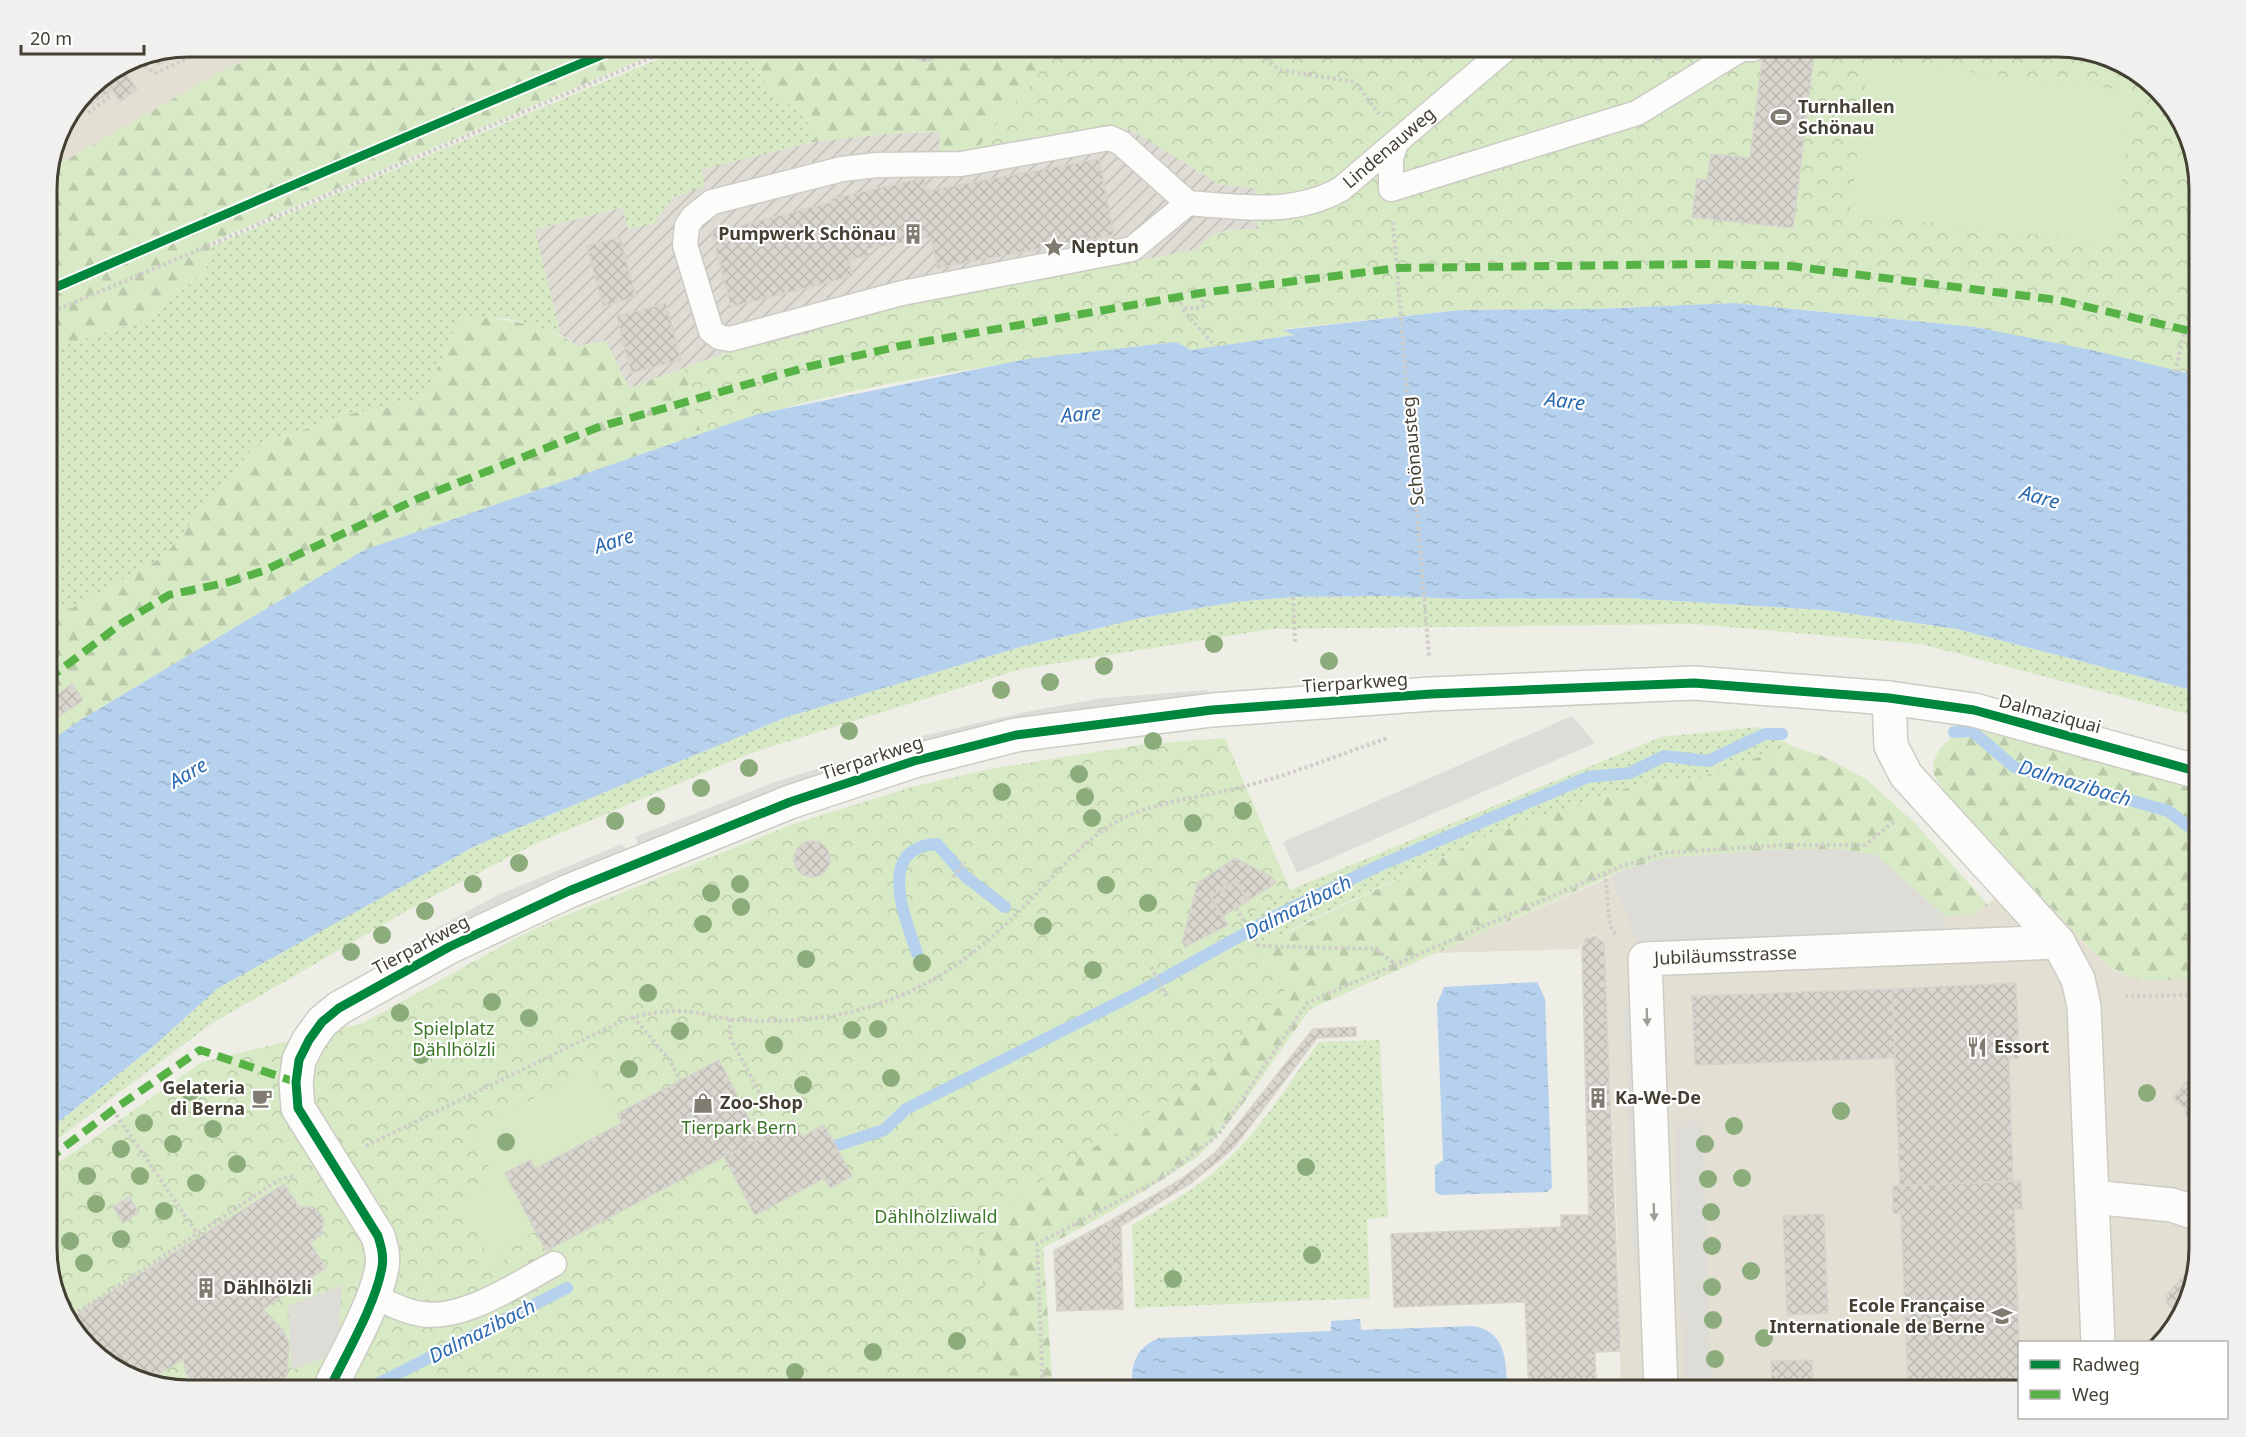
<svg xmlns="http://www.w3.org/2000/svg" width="2246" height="1437" viewBox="0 0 2246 1437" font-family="'Noto Sans',sans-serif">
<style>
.residential{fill:#e3e0d3}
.industrial{fill:url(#industrial-furrows)}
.grass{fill:url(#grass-dots)}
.forest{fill:url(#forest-firs)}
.park{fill:url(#park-crowns)}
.garden{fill:#d7eac5}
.parking{fill:#dddcd6}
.water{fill:url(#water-ripples)}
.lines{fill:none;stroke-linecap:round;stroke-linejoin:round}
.stream{stroke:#b5d1ee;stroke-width:12}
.building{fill:url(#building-cross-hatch);stroke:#d6d4cc;stroke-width:1.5}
.lane-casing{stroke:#cccbc4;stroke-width:27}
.street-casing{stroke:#cccbc4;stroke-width:36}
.path{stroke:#d0cdc8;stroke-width:4;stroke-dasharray:3 3;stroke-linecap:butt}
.lane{stroke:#fcfcfb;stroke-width:24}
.street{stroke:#fcfcfb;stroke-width:33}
.quiet{stroke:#57b346;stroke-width:8;stroke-dasharray:15 8;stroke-linecap:butt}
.cycleway-casing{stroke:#fff;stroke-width:13}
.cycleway{stroke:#00873e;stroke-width:9}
.tree{fill:#8cac7c}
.oneway{fill:#a09e97}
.labels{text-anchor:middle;stroke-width:4.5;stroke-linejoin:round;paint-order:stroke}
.poi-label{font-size:18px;font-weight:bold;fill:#443f33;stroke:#fff;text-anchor:start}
.street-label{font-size:18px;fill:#443f33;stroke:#fff}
.park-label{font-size:18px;fill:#3b7626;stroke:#fff}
.water-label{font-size:20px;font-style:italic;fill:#2b69b0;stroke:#fff}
.rim{fill:none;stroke:#443f33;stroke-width:3}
</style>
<defs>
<pattern id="industrial-furrows" width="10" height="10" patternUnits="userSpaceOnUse" patternTransform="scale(1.5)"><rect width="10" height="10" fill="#dedcd4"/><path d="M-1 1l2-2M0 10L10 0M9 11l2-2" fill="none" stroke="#c0beb6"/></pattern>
<pattern id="grass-dots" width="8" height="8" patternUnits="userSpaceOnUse" patternTransform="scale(1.5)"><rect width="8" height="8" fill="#d7eac5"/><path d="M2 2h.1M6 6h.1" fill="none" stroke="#bacaaa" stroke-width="1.8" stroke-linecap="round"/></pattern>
<pattern id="forest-firs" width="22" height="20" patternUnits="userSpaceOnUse" patternTransform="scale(1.5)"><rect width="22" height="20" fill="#d7eac5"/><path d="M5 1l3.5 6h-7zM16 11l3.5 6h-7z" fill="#bacaaa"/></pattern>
<pattern id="park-crowns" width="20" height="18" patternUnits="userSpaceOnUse" patternTransform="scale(1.5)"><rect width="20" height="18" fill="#d7eac5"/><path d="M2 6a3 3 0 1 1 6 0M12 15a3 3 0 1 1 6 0" fill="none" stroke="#bacaaa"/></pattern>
<pattern id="water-ripples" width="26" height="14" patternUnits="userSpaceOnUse" patternTransform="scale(1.5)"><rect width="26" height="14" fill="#b5d1ee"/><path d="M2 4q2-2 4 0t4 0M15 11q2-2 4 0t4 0" fill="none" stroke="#9db4cd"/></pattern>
<pattern id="building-cross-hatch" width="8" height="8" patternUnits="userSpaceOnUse" patternTransform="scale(1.5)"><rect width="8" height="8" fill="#d8d6cf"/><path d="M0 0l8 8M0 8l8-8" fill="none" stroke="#bbb9b2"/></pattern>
</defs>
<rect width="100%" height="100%" fill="#eeede6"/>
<path class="residential" d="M189,47h89l-53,22 -176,101 9,-36 31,-46 46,-31z
M2021,873l69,76 25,22 27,9 57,-2v270l-23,79 -17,15h-139l-1,48h-398l-4,-163 -13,-286 -10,-7 -11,6 -3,9 -144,4 175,-76 31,75 303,-20v-16l25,-1 18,-10z"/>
<path class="industrial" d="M1108,125l23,5 90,55 35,3 2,41 -32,1 -28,19 -466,102 -103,37 -23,-47 -28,5 -17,-11 -27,-105 89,-23 29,17 21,-26 13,-6 16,-23 112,-27 71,-8 54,-2 37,18z"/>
<path class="grass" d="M687,47h41l24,17 23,30 31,23 8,25 -112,27 2,17 -31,12 -20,26 -25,5 -6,-22 -87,23 26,105 -52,-16 -48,-3 -37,82 -70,15 -99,33 -92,111 -116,65v-271l101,-32 58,-49 4,-23z
M1385,596l78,3 163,-1 199,12 132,19 242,63v25l-278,-73 -227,-20 -422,5 -251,40 -270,84 -214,90 -113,58 -213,123 -164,123v-16l108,-86 63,-57 73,-42 186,-101 310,-128 237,-71 117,-28 94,-16 58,-5z
M1757,727l35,19 -100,34 -50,3 -152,52 -178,84 -139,71 14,-40 103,-60 371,-153z
M1380,1040l8,177 -21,2 3,79 -235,10 -3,-83c28,-17 58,-32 82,-53 42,-35 73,-86 105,-130z
M1115,1378l1,12h-60l-1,-9z"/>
<path class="forest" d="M278,47v-1l393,1 -460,195 -5,28 -58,49 -101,32v-171l2,-10 176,-101z
M728,47h322l-1,14 -73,89 -36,1 -1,-19 -54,2 -71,8 -8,-25 -31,-23 -23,-30z
M461,316c42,2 81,7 117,30l28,-5 23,47 55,-20 17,66 -337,116 -282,169 -35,24v-121l116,-65 92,-111 99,-33 70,-15z
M1967,724l232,66v188c-51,2 -70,10 -109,-29l-145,-157c-3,-5 -9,-12 -11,-17 -6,-22 19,-39 33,-51z
M1792,746l30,10 44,23 50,45 72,81 -18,10 -25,1 -69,-61 -35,-6h-57l-120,9 -43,13 -311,138 -75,106 -36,41 -85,54 -71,38 10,142h-57l-11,-91 -507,67 779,-419 233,-112 152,-52 50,-3z"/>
<path class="park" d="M1050,47h1007l79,23 45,48 18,71v187l-224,-49 -241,-24 -140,6 -134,1 -176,19 12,6 -105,15 -15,-8c-156,18 -326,39 -475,92l-17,-66 48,-17 77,-17 8,-11 381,-74c14,-21 37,-19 60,-20l-2,-41 -35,-3 -90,-55 -23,-5 -132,25 73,-89z
M1225,738l65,152 -51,30 18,27 34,36 -90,97 -181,114 -42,46 18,150h-807l-79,-23 -44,-48 -19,-62v-86l155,-109 161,-39 155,-86 34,-16 241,-97 119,-37 78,-18 156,-25z"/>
<path class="garden" d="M1868,60l264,31 -17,153 -265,-31z
M592,1068l30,55 -87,46 -5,-9 -25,13 31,58 -37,20 6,11 -11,5 -34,-68 37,-17 -26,-51z"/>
<path class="parking" d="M1208,690v13l-281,45 -5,-12 104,-24 77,-14z
M1572,716l23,27 -298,130 -14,-31z
M910,740l2,9 -273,97 -4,-9 137,-54z
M622,844l5,8 -197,91 -6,-8 74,-40z
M1784,849h57l35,6 69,61v17l-304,19 -30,-75 10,-6 43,-13z
M1636,1006l10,260h-12l-10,-259z
M1702,1121l10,269h-28l-10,-268z
M342,1285l-4,68 -46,17 -4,-64z"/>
<path class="water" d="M1734,303l241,24 121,24 103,25v316l-242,-63 -132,-19 -199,-12 -163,1 -78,-3 -92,1 -58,5 -94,16 -117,28 -237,71 -310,128 -259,143 -63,57 -108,86v-388l35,-24 282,-169 394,-136 269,-55 149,-17 15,8 104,-15 -12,-5 177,-20 134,-1z
M1537,982l8,17 7,189 -5,4 -107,3 -5,-4v-25l8,-6 -6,-156 7,-17z
M1360,1319l1,11 111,-4c35,5 34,36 35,64h-375c-1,-24 2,-42 27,-52l172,-7v-10z"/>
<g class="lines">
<path class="stream" d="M1954,732l18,-1 42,36 154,44 31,23
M917,953c-12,-35 -42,-106 20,-109l28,32 40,31
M835,1146l49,-16 22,-21 237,-119 144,-80 89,-43 212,-90 42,-4 34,-17 44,5 57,-27h17
M365,1390l202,-102"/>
</g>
<path class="building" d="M194,46l-36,19 -6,-11 37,-8z
M934,46l2,5 -4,9 -9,2 -8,-4 -1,-12z
M1764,46h51l-22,182 -101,-11 5,-38 10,1 4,-26 39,4z
M121,67l16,22 -17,13 -16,-24z
M104,78l8,11 -9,7 -8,-12z
M95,84l8,12 -38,28 24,-36z
M1099,159l15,76 -177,33 -6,-31 -64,12 2,7 -20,4 4,16 -122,31 -19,-74 120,-31 -1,-3 93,-21 2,13z
M620,237l16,60 -33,9 -16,-60z
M666,303l15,57 -50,13 -14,-57z
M72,684l11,16 -29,20 -7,-11v-7z
M794 859a18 18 0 1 1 36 0a18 18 0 1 1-36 0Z
M1235,858l37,19 4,6 -28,17 -12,-20 -26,16 18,29 -43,22 -3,-5 16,-59z
M1235,881l13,20 -25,15 -12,-19z
M1595,936l9,7 16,408 -25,1 1,38h-67l-4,-88 -131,5 -3,-73 170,-7v-12h28l-7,-267 3,-9z
M2016,983l3,75 -10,1 4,122 -113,5 -8,-197z
M1892,989l3,69 -200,7 -3,-69z
M1356,1027v9l-39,2 -82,108 -13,12 -31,25 -70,43 1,44 -9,1 -3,-50 70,-41 36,-28 97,-123z
M719,1060l40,78 -213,113 -41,-78 25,-13 5,9 87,-46 -5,-9z
M2199,1066v55l-13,-5 -2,-8 -11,-10z
M793,1120l9,17 22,-12 28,51 -22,12 -6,-10 -69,37 -31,-58z
M2021,1181l1,28h-8l4,99 -113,4 -4,-98 -8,-1v-27z
M284,1184l15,23h15l10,11 -3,17 -11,8 16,25 -63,41 20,21 6,14 -2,30 -7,15 -83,1 -11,-18 -3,-13 -32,20 -41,-12 -35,-52z
M129,1197l10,15 -16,11 -10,-16z
M1824,1214l4,99 -41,2 -4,-99z
M1110,1221l3,50 9,-1 1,39 -66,2 -3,-60z
M2185,1274h7l-13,40 -12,-10 -1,-8z
M2018,1308l2,82h-112l-3,-78z
M1812,1360l1,30h-41l-1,-29z"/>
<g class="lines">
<g class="lane-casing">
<g id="lane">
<path d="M1396,143l-5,15v31l246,-76 104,-64h12"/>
<path id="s1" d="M1188,203l-67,-60 -11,-5 -149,26 -84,1 -35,4 -130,33 -19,15 -6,9 -2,19 26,86 8,6 11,2 172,-46 230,-44 56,-46c51,4 106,13 153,-14l168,-143"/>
<path d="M373,1296c14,6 28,14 43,17 43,11 101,-29 138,-49"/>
</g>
</g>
<g class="street-casing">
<g id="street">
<path d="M1889,698l2,48 15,29 152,167 20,37 6,27 14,336"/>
<path d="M2092,1197l80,8 27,9"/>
<path d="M329,1390c16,-34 47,-86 53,-123 2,-11 -1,-21 -4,-31l-80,-128 -2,-26 3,-22 10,-20 13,-18 17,-14 110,-61 120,-56 221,-89 124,-41 102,-26 196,-25 219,-16 263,-11 195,15 85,12 225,62"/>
<path id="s2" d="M1661,1390l-16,-431 413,-17"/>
</g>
</g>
<path class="path" d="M1264,46l5,16 11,8 75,12 24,32
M1916,46l161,7
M1814,55l18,1 22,-10
M137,57l11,12 8,4 41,-19
M1658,61l2,-15
M88,113l22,-17 -3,-3
M1393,222l36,435
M1201,293l2,14 -21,2 33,37
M47,314l632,-268
M2175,372l10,-43
M1293,597l2,46
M1605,873l5,53 7,10
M953,877l12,-15
M1236,908l23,38 117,3 20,16
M1151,967l16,30
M2125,996l74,-1
M633,1017l36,42 11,21
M730,1019v18l39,74
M113,1110l84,123
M366,1146l260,-127c22,-6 45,-10 67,-7 16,2 29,7 45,8 47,3 98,-1 143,-17 62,-21 110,-61 154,-108 24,-25 50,-55 81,-73 34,-20 87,-25 126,-35 49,-12 98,-33 146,-49
M64,1315l3,4 212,-139 17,-5
M1608,1379l1,11
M1043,1390l-6,-146 125,-66 56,-43 89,-132 312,-136 45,-14 119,-8h82l30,-24"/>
<use href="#lane" class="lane"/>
<use href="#street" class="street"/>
<path class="quiet" d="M47,680l75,-57 47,-28 60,-13 34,-11 154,-72 182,-72 208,-60 93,-21 301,-53 197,-25 309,-4 83,2 268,34 141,33
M47,1160l66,-50 87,-60 96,32"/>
<g class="cycleway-casing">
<path id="cycleway" d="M47,291c192,-83 383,-165 576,-245
M329,1390c16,-34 47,-86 53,-123 2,-11 -1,-21 -4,-31l-80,-128 -2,-26 3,-22 10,-20 13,-18 17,-14 110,-61 120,-56 221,-89 124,-41 102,-26 196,-25 219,-16 263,-11 195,15 85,12 225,62"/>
</g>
<use href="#cycleway" class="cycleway"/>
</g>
<g class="tree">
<circle cx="1214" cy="644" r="9"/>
<circle cx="1329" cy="661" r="9"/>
<circle cx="1104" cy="666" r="9"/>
<circle cx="1050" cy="682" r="9"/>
<circle cx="1001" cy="690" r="9"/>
<circle cx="849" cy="731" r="9"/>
<circle cx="1153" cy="741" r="9"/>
<circle cx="749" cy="768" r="9"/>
<circle cx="1079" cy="774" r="9"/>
<circle cx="701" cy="788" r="9"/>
<circle cx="1002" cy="792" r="9"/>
<circle cx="1085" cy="797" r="9"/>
<circle cx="656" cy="806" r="9"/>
<circle cx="1243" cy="811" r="9"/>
<circle cx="1092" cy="818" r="9"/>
<circle cx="615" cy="821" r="9"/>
<circle cx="1193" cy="823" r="9"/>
<circle cx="519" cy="863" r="9"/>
<circle cx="473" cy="884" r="9"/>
<circle cx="740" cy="884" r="9"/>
<circle cx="1106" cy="885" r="9"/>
<circle cx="711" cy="893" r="9"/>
<circle cx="1148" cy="903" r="9"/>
<circle cx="741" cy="907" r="9"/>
<circle cx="425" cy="911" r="9"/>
<circle cx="703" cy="924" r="9"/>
<circle cx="1043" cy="926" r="9"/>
<circle cx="382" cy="935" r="9"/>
<circle cx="351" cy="952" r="9"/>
<circle cx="806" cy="959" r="9"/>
<circle cx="922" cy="963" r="9"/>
<circle cx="1093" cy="970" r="9"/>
<circle cx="648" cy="993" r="9"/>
<circle cx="492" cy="1002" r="9"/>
<circle cx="400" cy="1013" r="9"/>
<circle cx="529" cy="1018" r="9"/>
<circle cx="878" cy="1029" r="9"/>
<circle cx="852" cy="1030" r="9"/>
<circle cx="680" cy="1031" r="9"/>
<circle cx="774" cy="1045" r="9"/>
<circle cx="421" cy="1055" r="9"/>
<circle cx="629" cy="1069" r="9"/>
<circle cx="891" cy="1078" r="9"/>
<circle cx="803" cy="1085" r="9"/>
<circle cx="190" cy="1092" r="9"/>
<circle cx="2147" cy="1093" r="9"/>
<circle cx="1841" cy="1111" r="9"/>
<circle cx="144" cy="1123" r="9"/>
<circle cx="1734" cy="1126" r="9"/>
<circle cx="213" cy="1129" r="9"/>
<circle cx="506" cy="1142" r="9"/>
<circle cx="173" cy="1144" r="9"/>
<circle cx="1705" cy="1144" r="9"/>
<circle cx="121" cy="1149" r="9"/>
<circle cx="237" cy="1164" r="9"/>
<circle cx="1306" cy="1167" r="9"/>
<circle cx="87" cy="1176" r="9"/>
<circle cx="140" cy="1176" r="9"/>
<circle cx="1742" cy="1178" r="9"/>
<circle cx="1708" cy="1179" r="9"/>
<circle cx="196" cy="1183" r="9"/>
<circle cx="96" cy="1204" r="9"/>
<circle cx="164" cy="1211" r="9"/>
<circle cx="1711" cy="1212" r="9"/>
<circle cx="121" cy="1239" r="9"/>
<circle cx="70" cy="1241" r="9"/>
<circle cx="1712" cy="1246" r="9"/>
<circle cx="1312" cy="1255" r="9"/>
<circle cx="84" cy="1263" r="9"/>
<circle cx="1751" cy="1271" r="9"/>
<circle cx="1173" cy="1279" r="9"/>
<circle cx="1712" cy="1287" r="9"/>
<circle cx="1713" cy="1320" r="9"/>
<circle cx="1764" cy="1338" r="9"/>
<circle cx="957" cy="1341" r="9"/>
<circle cx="873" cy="1352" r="9"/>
<circle cx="1715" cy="1359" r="9"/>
<circle cx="795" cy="1372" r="9"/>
</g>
<defs><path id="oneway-solid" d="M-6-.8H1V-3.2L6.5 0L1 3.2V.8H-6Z" transform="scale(1.5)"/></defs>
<g class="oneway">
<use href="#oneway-solid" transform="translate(1647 1017) rotate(88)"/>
<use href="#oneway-solid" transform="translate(1654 1212) rotate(88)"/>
</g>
<defs>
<g id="stadium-bare" transform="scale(1.62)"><path d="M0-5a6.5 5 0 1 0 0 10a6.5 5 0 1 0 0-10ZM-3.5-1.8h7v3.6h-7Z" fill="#807c72" stroke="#fff" stroke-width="2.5" paint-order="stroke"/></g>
<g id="building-bare" transform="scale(1.62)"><path d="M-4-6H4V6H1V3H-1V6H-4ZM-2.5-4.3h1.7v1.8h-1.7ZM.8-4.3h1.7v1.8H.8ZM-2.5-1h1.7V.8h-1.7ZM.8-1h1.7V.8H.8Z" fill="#807c72" stroke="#fff" stroke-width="2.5" paint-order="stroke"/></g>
<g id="sight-bare" transform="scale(1.62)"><path d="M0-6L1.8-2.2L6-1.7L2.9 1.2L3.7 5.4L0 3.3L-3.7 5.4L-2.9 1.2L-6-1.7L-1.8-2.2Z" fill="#807c72" stroke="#fff" stroke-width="2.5" paint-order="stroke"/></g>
<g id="restaurant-bare" transform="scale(1.62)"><path d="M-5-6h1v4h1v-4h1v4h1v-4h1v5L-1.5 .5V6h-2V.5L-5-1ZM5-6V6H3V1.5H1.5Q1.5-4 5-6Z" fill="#807c72" stroke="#fff" stroke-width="2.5" paint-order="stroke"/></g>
<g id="cafe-bare" transform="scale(1.62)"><path d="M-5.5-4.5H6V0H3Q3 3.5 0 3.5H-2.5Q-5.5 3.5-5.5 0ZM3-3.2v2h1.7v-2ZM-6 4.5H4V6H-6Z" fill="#807c72" stroke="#fff" stroke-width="2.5" paint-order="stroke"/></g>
<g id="shop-bare" transform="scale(1.62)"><path d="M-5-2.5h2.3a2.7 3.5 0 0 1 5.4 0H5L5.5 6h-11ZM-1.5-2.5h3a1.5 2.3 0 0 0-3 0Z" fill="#807c72" stroke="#fff" stroke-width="2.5" paint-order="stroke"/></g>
<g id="school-bare" transform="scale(1.62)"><path d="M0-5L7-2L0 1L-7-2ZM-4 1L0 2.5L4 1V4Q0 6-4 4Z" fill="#807c72" stroke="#fff" stroke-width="2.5" paint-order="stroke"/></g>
</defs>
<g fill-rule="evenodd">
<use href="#stadium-bare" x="1781" y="117"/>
<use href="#building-bare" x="913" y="234"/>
<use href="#sight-bare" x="1054" y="247"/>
<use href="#restaurant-bare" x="1977" y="1047"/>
<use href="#cafe-bare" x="262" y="1098"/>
<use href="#building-bare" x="1598" y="1098"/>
<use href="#shop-bare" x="703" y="1103"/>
<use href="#building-bare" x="206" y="1288"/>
<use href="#school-bare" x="2002" y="1316"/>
</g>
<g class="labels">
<g class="poi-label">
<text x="1798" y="113">Turnhallen<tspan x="1798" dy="21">Schönau</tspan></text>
<text x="896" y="240" text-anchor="end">Pumpwerk Schönau</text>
<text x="1071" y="253">Neptun</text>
<text x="1994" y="1053">Essort</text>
<text x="245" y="1094" text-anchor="end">Gelateria<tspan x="245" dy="21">di Berna</tspan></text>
<text x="1615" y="1104">Ka-We-De</text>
<text x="720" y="1109">Zoo-Shop</text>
<text x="223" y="1294">Dählhölzli</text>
<text x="1985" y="1312" text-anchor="end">Ecole Française<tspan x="1985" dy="21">Internationale de Berne</tspan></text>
</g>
<g class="street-label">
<text dy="6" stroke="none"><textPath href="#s1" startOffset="1376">Lindenauweg</textPath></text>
<text transform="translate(1413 451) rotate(-95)" y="6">Schönausteg</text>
<text transform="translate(1355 683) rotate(-4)" y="6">Tierparkweg</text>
<text transform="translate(2050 714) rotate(15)" y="6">Dalmaziquai</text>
<text transform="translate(872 758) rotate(-18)" y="6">Tierparkweg</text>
<text transform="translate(421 945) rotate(-28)" y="6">Tierparkweg</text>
<text dy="6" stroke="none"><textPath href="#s2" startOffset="512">Jubiläumsstrasse</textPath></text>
</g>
<g class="park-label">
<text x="454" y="1035">Spielplatz<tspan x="454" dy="21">Dählhölzli</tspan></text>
<text x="739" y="1134">Tierpark Bern</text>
<text x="936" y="1223">Dählhölzliwald</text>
</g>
<g class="water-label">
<text transform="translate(1565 401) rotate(7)" y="7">Aare</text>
<text transform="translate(1081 414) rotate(-4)" y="7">Aare</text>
<text transform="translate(2040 497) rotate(16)" y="7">Aare</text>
<text transform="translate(614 541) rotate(-18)" y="7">Aare</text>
<text transform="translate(188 773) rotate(-30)" y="7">Aare</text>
<text transform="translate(2075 783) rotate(17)" y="7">Dalmazibach</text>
<text transform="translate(1298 907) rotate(-27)" y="7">Dalmazibach</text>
<text transform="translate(482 1331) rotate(-27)" y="7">Dalmazibach</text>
</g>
</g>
<path d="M0 0H2246V1437H0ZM189 57H2057A132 132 0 0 1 2189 189V1248A132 132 0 0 1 2057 1380H189A132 132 0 0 1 57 1248V189A132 132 0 0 1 189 57Z" fill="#f0f0ef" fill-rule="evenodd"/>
<path class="rim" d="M189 57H2057A132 132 0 0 1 2189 189V1248A132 132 0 0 1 2057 1380H189A132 132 0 0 1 57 1248V189A132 132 0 0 1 189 57Z"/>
<rect x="2018" y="1341" width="210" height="78" fill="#ffffff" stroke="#b4b2ad" stroke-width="1.5"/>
<rect x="2030" y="1360" width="30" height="9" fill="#00873e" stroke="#b4b2ad" stroke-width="1.5"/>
<text x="2072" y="1371" font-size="18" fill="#443f33">Radweg</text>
<rect x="2030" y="1390" width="30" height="9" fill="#57b346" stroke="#b4b2ad" stroke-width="1.5"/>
<text x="2072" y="1401" font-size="18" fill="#443f33">Weg</text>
<path d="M21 45v9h123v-9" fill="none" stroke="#443f33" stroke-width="3"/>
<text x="30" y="45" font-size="18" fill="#443f33" stroke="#ffffff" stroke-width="4.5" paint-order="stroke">20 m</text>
</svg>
